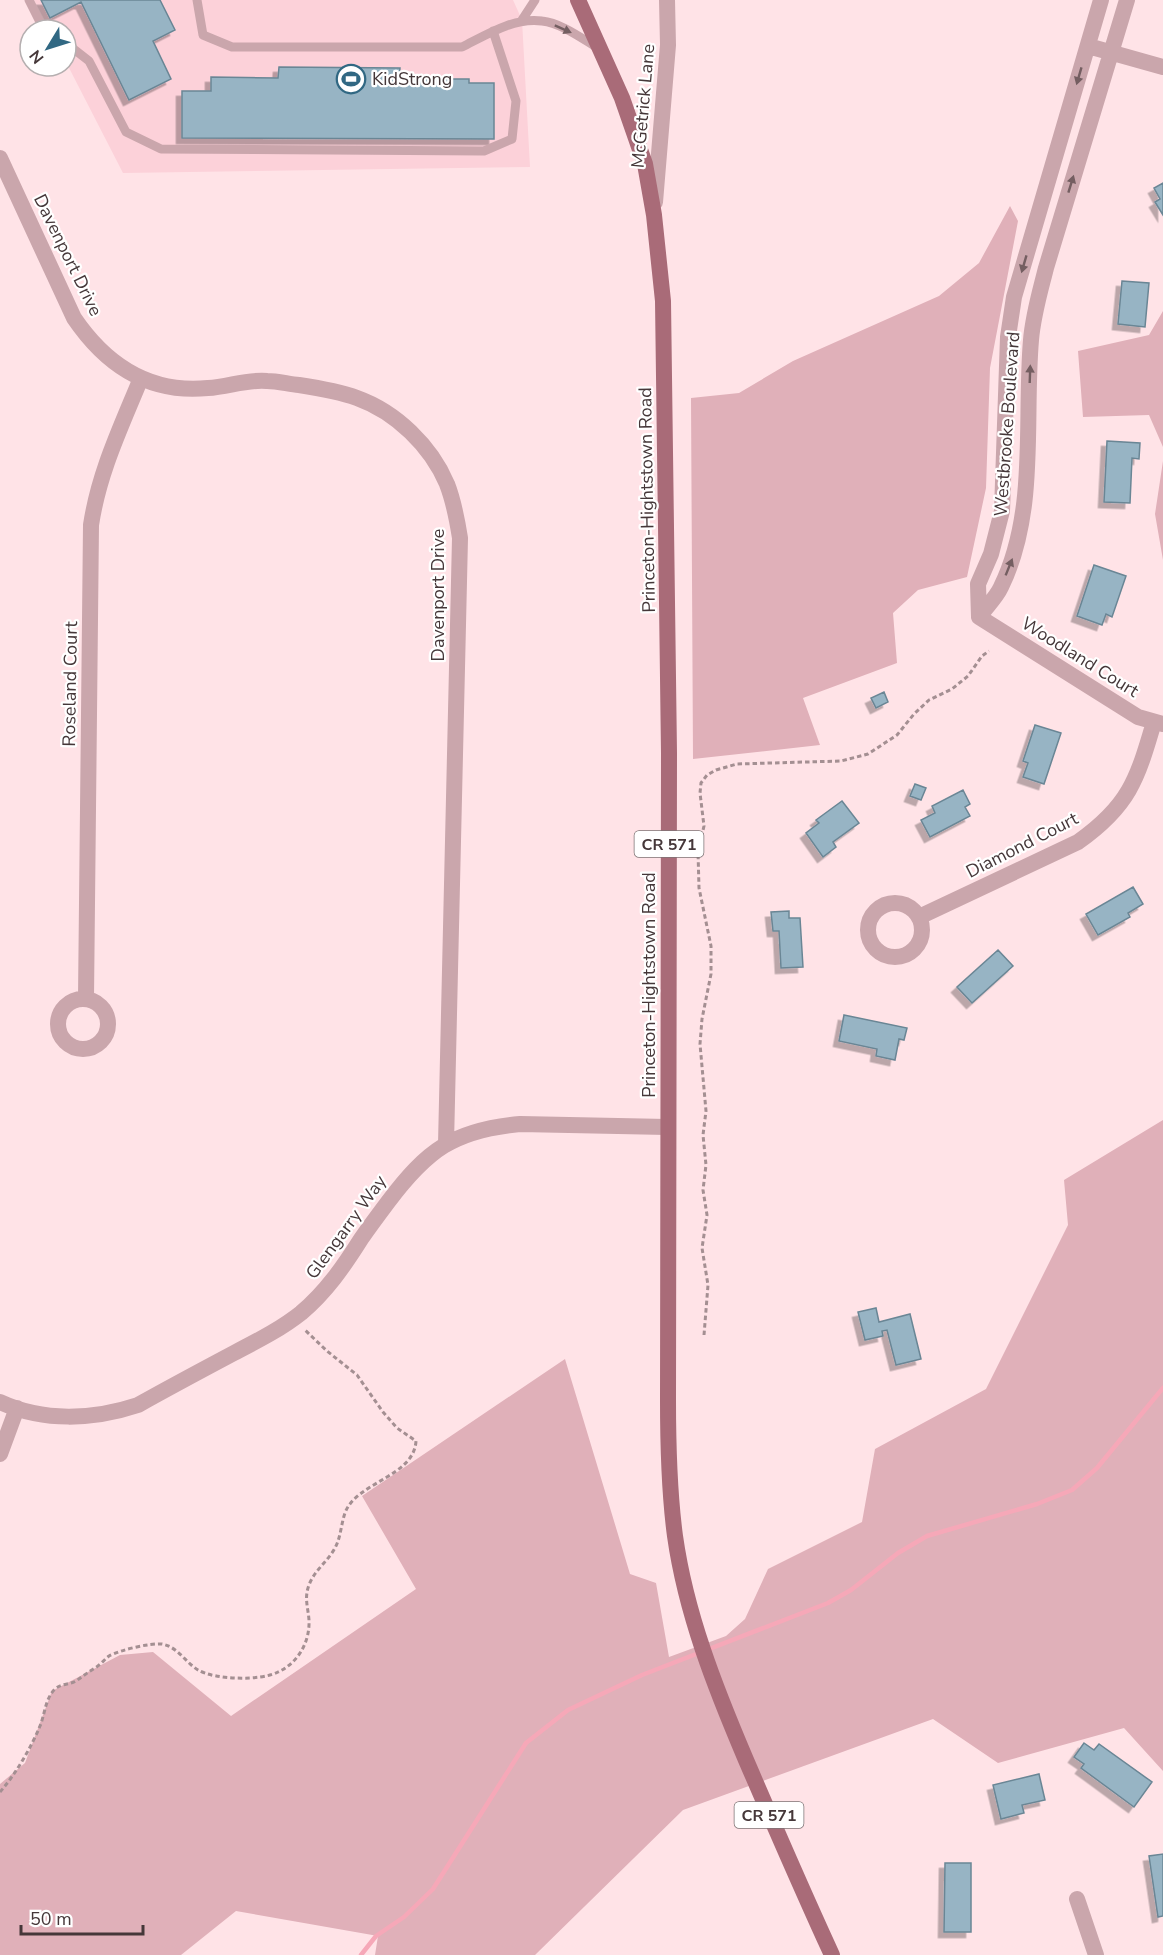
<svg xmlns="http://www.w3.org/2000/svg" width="1163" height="1955" viewBox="0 0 1163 1955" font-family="'Nunito Sans',sans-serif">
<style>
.built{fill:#fcd1d9}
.green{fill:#e0b0b9}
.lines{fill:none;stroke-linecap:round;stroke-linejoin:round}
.stream{stroke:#f6a8b8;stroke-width:4.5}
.building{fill:#97b4c4;stroke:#6a8695;stroke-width:1.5;filter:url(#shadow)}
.path{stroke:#a48f92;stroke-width:3;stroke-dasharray:4.5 3;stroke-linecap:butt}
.service{stroke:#caa6ac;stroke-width:9}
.minor{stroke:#caa6ac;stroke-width:16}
.primary{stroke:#a96b78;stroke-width:16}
.oneway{fill:#745e61}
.labels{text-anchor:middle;stroke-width:4.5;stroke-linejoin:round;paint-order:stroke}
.shield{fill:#fff;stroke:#7d7374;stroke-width:1.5}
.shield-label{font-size:16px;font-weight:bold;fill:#453739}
.poi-label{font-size:18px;fill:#453739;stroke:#fff;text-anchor:start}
.street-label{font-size:18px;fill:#453739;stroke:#fff}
</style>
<defs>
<filter id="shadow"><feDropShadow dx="-5.5" dy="5.5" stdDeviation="0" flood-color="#0004"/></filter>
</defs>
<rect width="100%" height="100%" fill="#ffe3e7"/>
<path class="built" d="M34,0h479l9,20 8,147 -407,6 -57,-111v-32h-16z"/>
<path class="green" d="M1010,206l8,15 -28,147 -4,120 -19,89 -49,13 -25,23 4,50 -94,35 17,47 -127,14 -2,-361 48,-5 54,-32 146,-65 40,-33z
M1163,311v136l-14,-32 -66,2 -5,-66 71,-16z
M1163,461v99l-8,-46z
M1163,1120v651l-39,-43 -126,35 -65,-44 -250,91 -148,145h-160l3,-19 -142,-25 -55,44h-181v-171l25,-21 27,-72 68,-36 33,-3 78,64 185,-127 -54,-93 203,-137 65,215 26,9 13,74 57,-21 19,-17 23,-50 94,-47 13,-73 111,-60 82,-164 -4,-45z"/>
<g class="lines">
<path class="stream" d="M361,1955l15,-19 28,-19 29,-28 93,-146 42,-33 74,-35 186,-72 23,-13 47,-37 29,-17 110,-32 35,-14 25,-22 66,-80"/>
</g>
<path class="building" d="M41,0h119l15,30 -22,11 18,38 -42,21 -48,-98 -31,16z
M279,67l121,1 -1,11h70v4h25v56l-312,-1v-47h29v-14l67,1z
M1163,183v32l-8,-13 5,-3 -6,-11z
M1122,281l27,2 -4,44 -27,-3z
M1107,441l33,2 -1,16 -7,-1 -2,45 -26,-1z
M1094,565l32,11 -14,41 -6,-3 -4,11 -25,-9z
M884,692l4,10 -12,6 -5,-10z
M1035,725l26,8 -17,51 -21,-7 5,-14 -5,-2z
M915,784l11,4 -5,12 -11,-4z
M963,790l7,14 -5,3 5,9 -40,21 -9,-17 14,-7 -3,-7z
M842,801l17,22 -26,19 3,5 -13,10 -17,-24 13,-10 -3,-3z
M1133,887l10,17 -15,9 2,4 -32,18 -12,-21z
M789,911v7h11l3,49 -22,1 -2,-37h-6l-2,-19z
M998,950l15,16 -41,37 -15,-16z
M844,1015l63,13 -3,12 -5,-1 -4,21 -19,-4 1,-7 -38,-8z
M876,1308l3,14 31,-8 11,45 -25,6 -9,-35 -5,1 1,5 -18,4 -7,-28z
M1084,1743l10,7 5,-6 53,38 -18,25 -53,-39 3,-4 -10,-7z
M1039,1774l6,26 -23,5 2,8 -23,6 -8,-34z
M1163,1854v62l-5,1 -9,-61z
M945,1863h26v69h-27z"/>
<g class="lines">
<path class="path" d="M704,1335l4,-50 -6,-37 5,-33 -4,-25 3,-25 -3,-30 3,-24 -6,-67 2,-25 9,-45v-28l-12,-58 -1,-36 6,-26 -4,-33 1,-10 6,-8 9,-5 21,-6 104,-3 27,-7 29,-19 17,-21 15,-14 23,-11 16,-13 14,-20 7,-5
M0,1792c15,-17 31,-44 40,-66 5,-12 5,-27 15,-37 7,-6 14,-4 21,-8 6,-4 12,-9 19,-13 5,-3 9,-8 14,-12 11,-6 40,-13 53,-12 16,3 23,18 36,26 17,10 63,11 80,2 20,-9 32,-30 31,-52 -1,-13 -5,-22 0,-35 5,-14 19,-24 26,-37 6,-11 6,-24 10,-35 11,-31 69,-36 71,-72l-19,-13 -14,-16 -26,-37 -30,-24 -22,-21"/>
<path class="service" d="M29,0l12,24 8,6
M197,0l6,35 29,12h230c24,-12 52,-30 80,-26 19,2 39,17 56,27
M522,20l13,-20
M66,43l23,18 37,71 35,17 323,2 28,-12 4,-38 -23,-70"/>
<path class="minor" d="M1088,46l75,21
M0,158l74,160c32,47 75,76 134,70 20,-1 39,-9 59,-7 11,0 21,3 32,4 20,3 39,6 58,13 39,14 74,48 90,86 7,18 10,35 13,54l-14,606
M655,202l13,-157 -1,-45
M979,617c7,-10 17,-19 22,-30 37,-76 23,-165 30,-247 2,-25 9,-48 15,-72l81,-268
M979,617l-1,-33 13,-30 11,-43 6,-174 6,-40 87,-297
M979,617l159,100 25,7
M868 930a27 27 0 1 1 54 0a27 27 0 1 1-54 0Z
M919,917l159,-75c51,-36 59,-62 76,-120
M86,998l5,-473c8,-53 30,-98 50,-147
M58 1024a25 25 0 1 1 50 0a25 25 0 1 1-50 0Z
M0,1402c43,20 93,18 138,3 32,-18 64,-35 96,-52 23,-12 47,-24 67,-40 25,-21 43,-47 60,-74 9,-13 18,-25 27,-37 39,-52 66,-72 132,-78l147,3
M0,1454l17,-46
M1077,1899l19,56"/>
<path class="primary" d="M578,0l44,98 23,66 9,51 9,86 6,452 -1,647c0,45 1,91 7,136 11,78 40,151 71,224 28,65 56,130 86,195"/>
</g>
<defs><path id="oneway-solid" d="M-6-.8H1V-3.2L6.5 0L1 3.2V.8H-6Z" transform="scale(1.5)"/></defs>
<g class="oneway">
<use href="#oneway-solid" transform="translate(563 29) rotate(24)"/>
<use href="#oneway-solid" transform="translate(1079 76) rotate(106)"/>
<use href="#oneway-solid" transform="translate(1071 184) rotate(-73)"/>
<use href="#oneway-solid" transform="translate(1024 264) rotate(106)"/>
<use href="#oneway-solid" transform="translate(1030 374) rotate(-88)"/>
<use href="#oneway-solid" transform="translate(1009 567) rotate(-68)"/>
</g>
<defs>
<g id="stadium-ring" transform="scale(1.5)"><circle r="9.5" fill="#fff" stroke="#316883" stroke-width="1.5"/><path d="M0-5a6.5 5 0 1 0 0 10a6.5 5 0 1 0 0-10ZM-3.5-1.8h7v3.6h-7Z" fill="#316883"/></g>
</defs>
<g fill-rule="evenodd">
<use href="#stadium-ring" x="351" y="79"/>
</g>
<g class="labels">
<g class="shield">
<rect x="634.5" y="831" width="69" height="26" rx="4.5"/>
<rect x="734.5" y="1802" width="69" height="26" rx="4.5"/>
</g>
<g class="shield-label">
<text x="669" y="850">CR 571</text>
<text x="769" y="1821">CR 571</text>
</g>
<g class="poi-label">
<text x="372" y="85">KidStrong</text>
</g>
<g class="street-label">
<text transform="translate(643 106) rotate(-85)" y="6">McGetrick Lane</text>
<text transform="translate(68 255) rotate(64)" y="6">Davenport Drive</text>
<text transform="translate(1007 424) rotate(-86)" y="6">Westbrooke Boulevard</text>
<text transform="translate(647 500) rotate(-91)" y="6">Princeton-Hightstown Road</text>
<text transform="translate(438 595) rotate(-90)" y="6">Davenport Drive</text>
<text transform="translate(1080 657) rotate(32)" y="6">Woodland Court</text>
<text transform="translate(70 684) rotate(-89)" y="6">Roseland Court</text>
<text transform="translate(1022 845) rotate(-27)" y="6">Diamond Court</text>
<text transform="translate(649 985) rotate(-90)" y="6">Princeton-Hightstown Road</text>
<text transform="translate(346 1227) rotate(-54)" y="6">Glengarry Way</text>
</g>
</g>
<g transform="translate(48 48) rotate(232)"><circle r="28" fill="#ffffff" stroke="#b5afb0" stroke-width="1.5"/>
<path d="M0-4.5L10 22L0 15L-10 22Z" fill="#316883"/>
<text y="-9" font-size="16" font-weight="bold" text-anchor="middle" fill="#453739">N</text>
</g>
<path d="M21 1925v9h122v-9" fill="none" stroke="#453739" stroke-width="3"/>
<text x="30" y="1925" font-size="18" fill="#453739" stroke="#ffffff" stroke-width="4.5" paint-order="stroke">50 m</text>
</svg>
